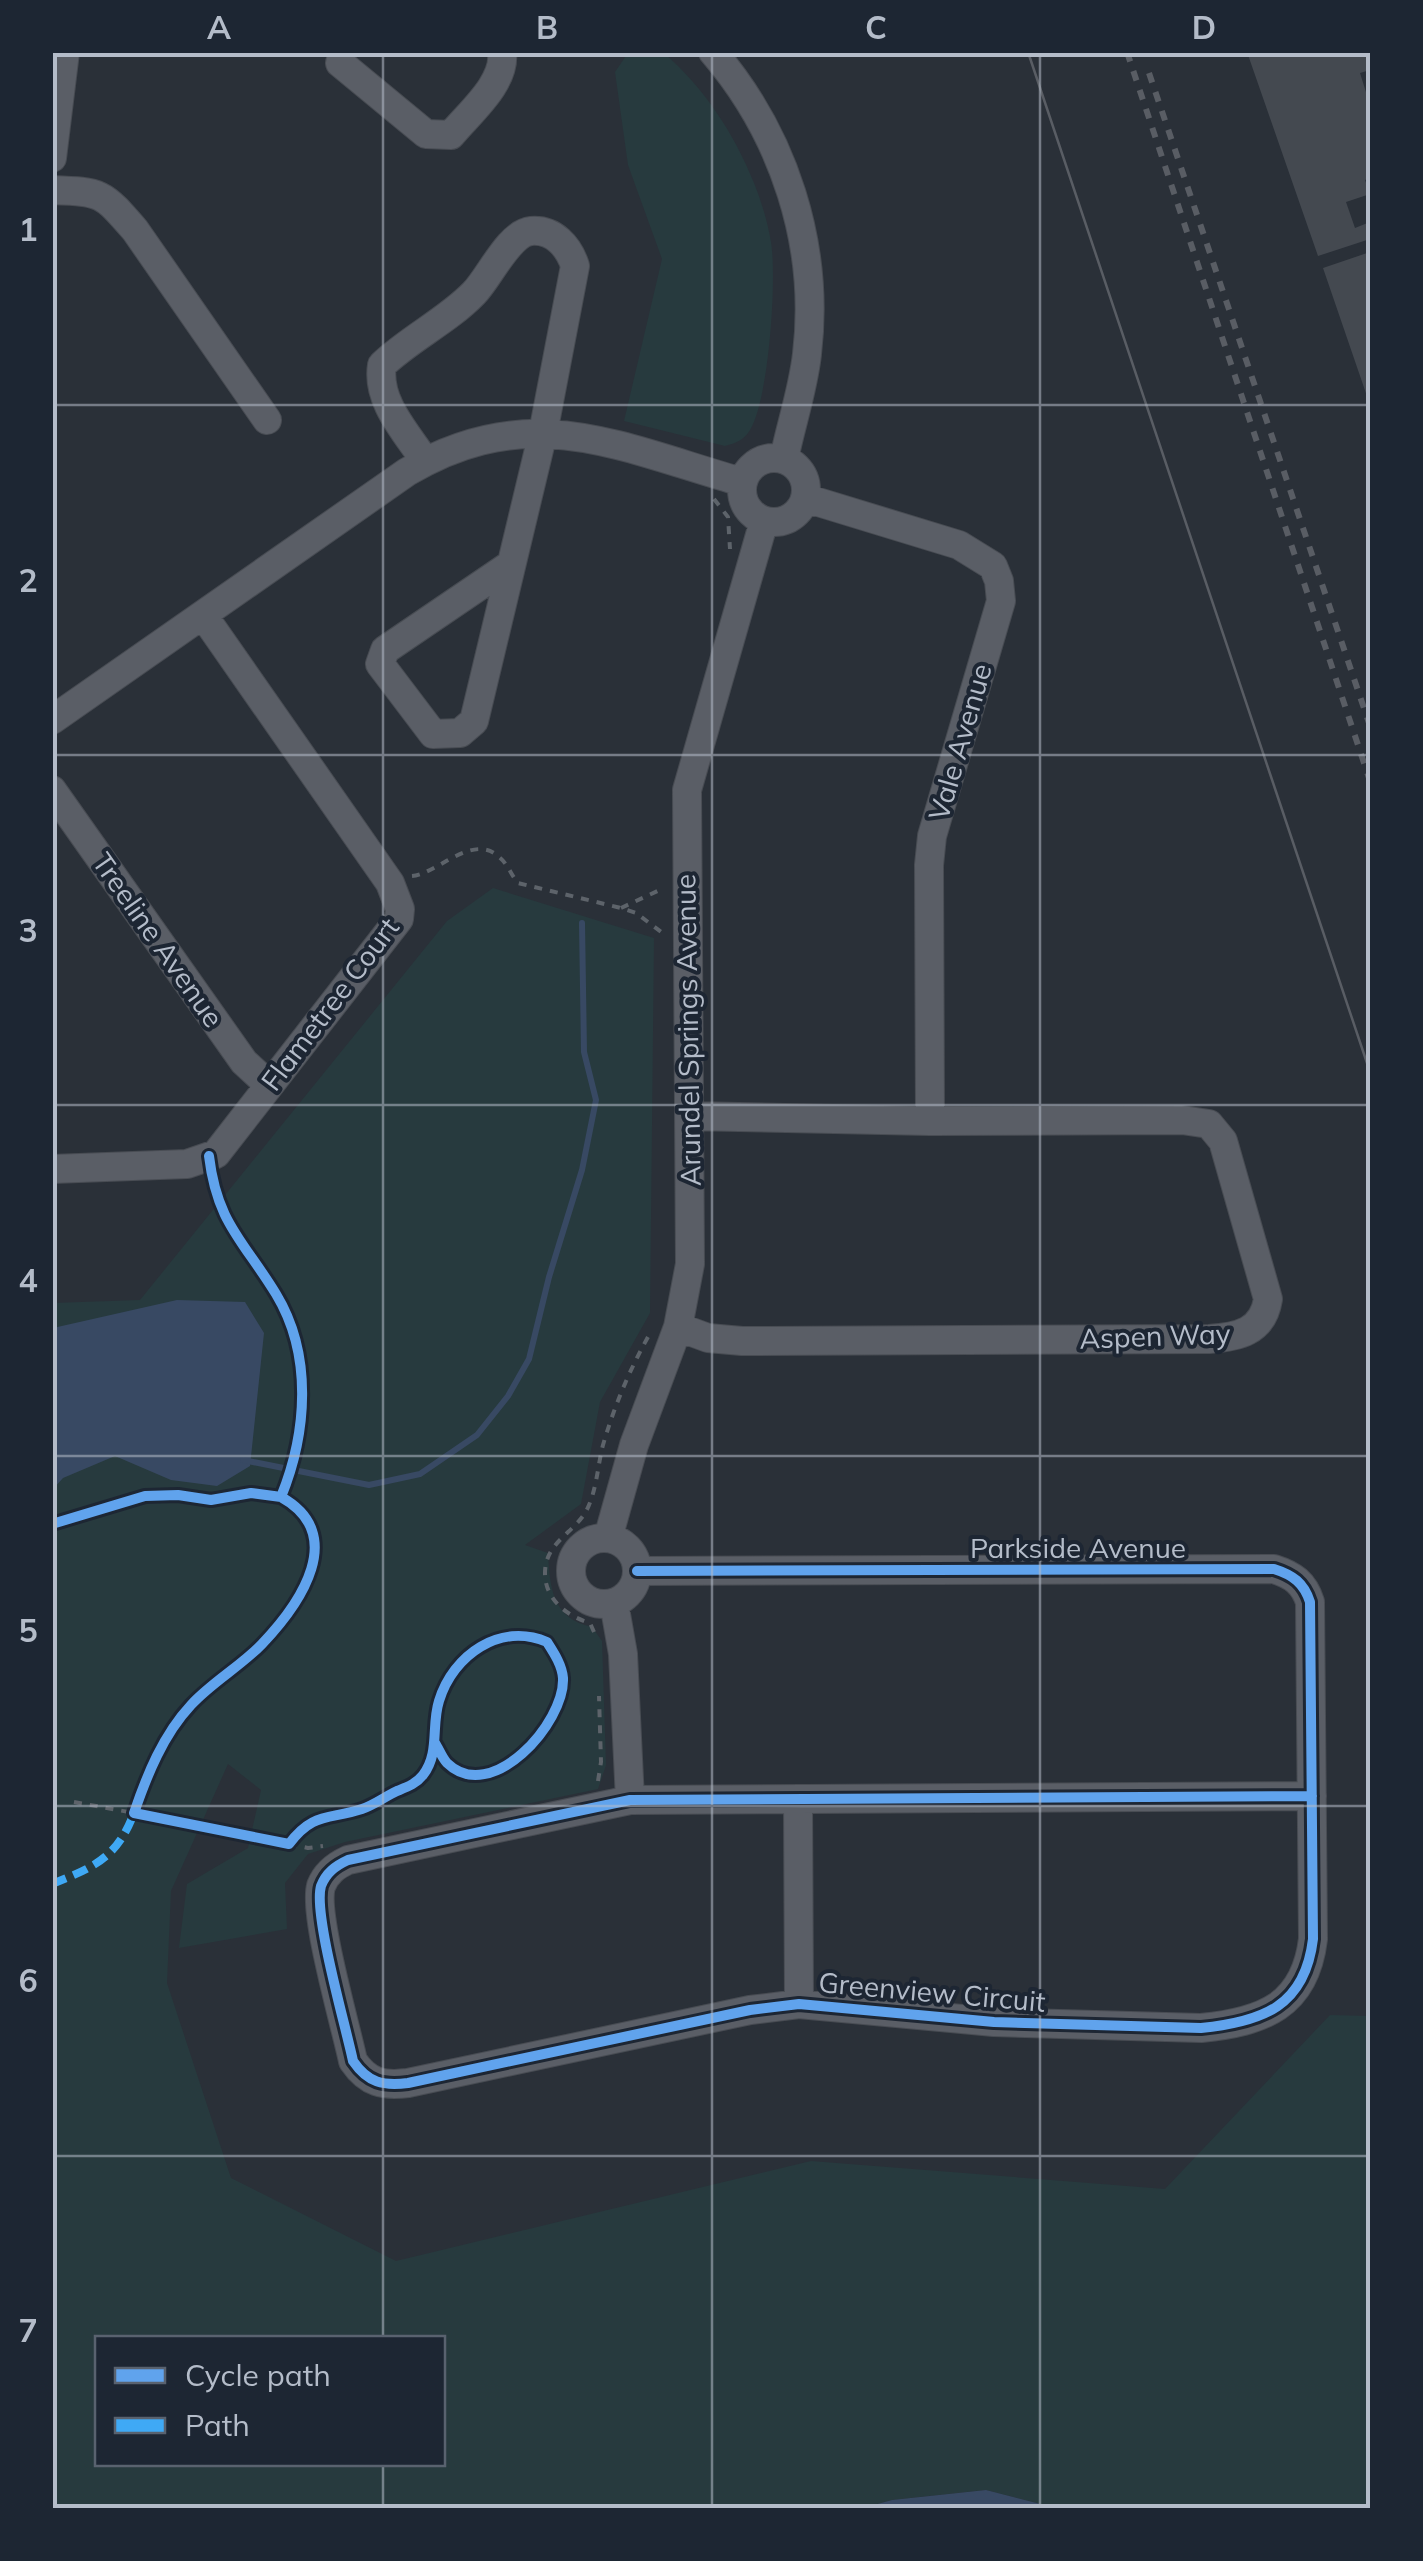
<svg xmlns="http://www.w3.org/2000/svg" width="1423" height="2561" viewBox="0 0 1423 2561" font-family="Mulish,sans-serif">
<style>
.green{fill:#273a3e;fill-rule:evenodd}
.water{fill:#384963}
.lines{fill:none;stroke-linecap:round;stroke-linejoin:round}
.stream{stroke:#384963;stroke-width:6}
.building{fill:#444950}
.minor-casing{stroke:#484c53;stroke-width:30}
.path{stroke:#5d636a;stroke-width:4;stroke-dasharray:8 8;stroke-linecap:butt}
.minor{stroke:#5a5e66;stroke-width:28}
.tram{stroke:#595d64;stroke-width:2.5}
.rail{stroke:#595d64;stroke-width:6;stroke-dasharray:10 10;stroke-linecap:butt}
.quiet{stroke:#3fa9f5;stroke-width:8;stroke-dasharray:15 8;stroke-linecap:butt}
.cycleway-casing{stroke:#1d2633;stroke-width:16}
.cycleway{stroke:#60a3ed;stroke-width:10}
.grid{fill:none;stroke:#b4bcc9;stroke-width:2.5;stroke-opacity:0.55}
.labels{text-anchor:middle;stroke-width:8;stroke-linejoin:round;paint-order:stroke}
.street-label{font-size:28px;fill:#b4bcc9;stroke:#1d2633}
.neatline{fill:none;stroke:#b4bcc9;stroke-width:4}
.grid-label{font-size:32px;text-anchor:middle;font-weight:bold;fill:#b4bcc9}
</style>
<rect width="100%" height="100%" fill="#2a3038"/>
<path class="green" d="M628,53h36c40,35 70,80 90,130 7,17 14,40 17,59 6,37 -2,157 -21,188 -6,10 -14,13 -25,16l-101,-25 38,-162 -34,-94 -13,-93z
M493,888l161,50 -4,375 -50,89 -19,102 -56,41 23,8c2,36 4,65 44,74l10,14 4,124 -8,24 -253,53 -37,12 -23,29 2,46 -108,19 8,-64 61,-36 13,-58 -33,-26 -57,127 -4,92 64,195 165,83 415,-100 354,28 165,-174 40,1v492h-314l-70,-18 -94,10 -29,8h-810l-1,-1205 88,-3 307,-379zM98,2338h344v126h-344z"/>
<path class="water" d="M177,1300l68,2 19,31 -14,133 -33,20 -46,-6 -56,-24 -52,22 -10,11v-161z
M986,2490l70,18h-193l29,-8z"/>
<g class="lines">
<path class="stream" d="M243,1460l126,25 51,-11 57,-39 31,-39 21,-37 20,-82 33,-107 14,-70 -12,-48 -2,-129"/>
</g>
<path class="building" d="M1247,52h123v18l-10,3 10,32v73l-5,2 5,14 -24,8 9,26 15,-6v17l-52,17z
M1370,252v153l-47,-137z"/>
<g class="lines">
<g class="minor-casing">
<path id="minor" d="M713,52c71,83 107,193 94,302 -4,36 -16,70 -23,105
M340,63l86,71 25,1c18,-22 55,-52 51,-83
M52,158l13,-106
M52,190c50,2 50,2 83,40l132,190
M742 490a32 32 0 1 1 64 0a32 32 0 1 1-64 0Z
M425,461c-19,-29 -49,-60 -43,-96 28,-27 65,-44 92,-72 15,-15 35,-60 57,-62 23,-2 38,16 44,35l-32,167 -69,288 -14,12 -27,1 -53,-70 5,-14 125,-85
M805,498l154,47 34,21 6,15 2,20 -69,235 -3,29 1,256
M52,720l355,-248c122,-73 212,-25 335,10
M52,790l192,272 25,23
M52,1169l135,-5 29,-10 183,-235 1,-10 -10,-26 -187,-268
M678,1327l30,11 34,3 467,-2c29,-2 54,-7 59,-40l-45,-158 -14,-17 -27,-4 -252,1 -240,-5
M571 1571a33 33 0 1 1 66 0a33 33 0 1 1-66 0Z
M608,1538l26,-93 44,-118 12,-63 -3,-474 77,-269
M637,1571l637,-2c19,6 30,14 36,33l3,337c-8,67 -50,83 -112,89l-207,-6 -195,-18 -49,6 -342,73c-25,3 -40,0 -55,-22 -7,-34 -40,-147 -32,-175 5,-13 14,-20 27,-26l282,-60 682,-4
M614,1603l9,51 7,146
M798,1799l1,205"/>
</g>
<path class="path" d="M714,499l14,18 2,32
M412,876c25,-2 61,-44 87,-19 9,7 12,18 19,26l103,25 15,5 28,21
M621,908l41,-19
M594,1632l-4,-9c-23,-7 -44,-23 -45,-48 -1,-35 33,-42 44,-70 8,-19 9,-41 14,-60 11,-38 26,-74 45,-108
M598,1781l3,-19 -2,-66
M74,1802l60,11
M289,1844l19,4 15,-2"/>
<use href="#minor" class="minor"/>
<path class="tram" d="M1028,52l342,1020"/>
<path class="rail" d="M1127,52l243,729
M1149,73l221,653"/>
<path class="quiet" d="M52,1884c42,-17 65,-26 82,-71"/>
<g class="cycleway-casing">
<path id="cycleway" d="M281,1497c67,37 20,106 -19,147 -21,22 -50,38 -71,61 -28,30 -44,70 -57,108l155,31c24,-32 39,-24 73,-35 12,-4 24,-13 35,-18 10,-4 19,-7 26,-16 17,-22 8,-49 16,-74 14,-46 61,-79 108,-59 7,11 15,23 16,36 2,45 -72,128 -116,85 -5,-5 -8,-14 -12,-20
M52,1524l93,-28 33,-1 33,5 40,-7 30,4c26,-64 32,-142 -5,-203 -33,-54 -59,-71 -67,-138
M637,1571l637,-2c19,6 30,14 36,33l3,337c-8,67 -50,83 -112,89l-207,-6 -195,-18 -49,6 -342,73c-25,3 -40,0 -55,-22 -7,-34 -40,-147 -32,-175 5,-13 14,-20 27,-26l282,-60 682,-4"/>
</g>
<use href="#cycleway" class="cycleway"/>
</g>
<path class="grid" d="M383,52v2286M712,52v2456M1040,52v2456M52,405h1318M52,755h1318M52,1105h1318M52,1456h1318M52,1806h1318M52,2156h1318M383,2464v44"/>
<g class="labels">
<g class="street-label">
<text transform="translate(960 742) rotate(-74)" y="10">Vale Avenue</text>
<text transform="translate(158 940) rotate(55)" y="10">Treeline Avenue</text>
<text transform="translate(330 1004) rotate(-53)" y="10">Flametree Court</text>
<text transform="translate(688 1030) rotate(-91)" y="10">Arundel Springs Avenue</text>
<text transform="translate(1155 1336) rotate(-2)" y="10">Aspen Way</text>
<text x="1078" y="1558">Parkside Avenue</text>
<text transform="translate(932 1992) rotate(5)" y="10">Greenview Circuit</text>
</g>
</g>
<rect width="1423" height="2561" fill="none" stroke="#1d2633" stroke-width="110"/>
<rect x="95" y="2336" width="350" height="130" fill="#1d2633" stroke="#59626f" stroke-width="2.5"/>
<rect x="115" y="2368" width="50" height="15" fill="#60a3ed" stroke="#59626f" stroke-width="2.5"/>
<text x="185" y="2386" font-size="30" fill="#b4bcc9">Cycle path</text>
<rect x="115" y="2418" width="50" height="15" fill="#3fa9f5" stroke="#59626f" stroke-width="2.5"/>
<text x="185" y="2436" font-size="30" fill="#b4bcc9">Path</text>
<rect x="55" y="55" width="1313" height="2451" class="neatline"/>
<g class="grid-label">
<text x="219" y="39">A</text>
<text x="547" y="39">B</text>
<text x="876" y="39">C</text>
<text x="1204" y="39">D</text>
<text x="28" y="241">1</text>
<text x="28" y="592">2</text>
<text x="28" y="942">3</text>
<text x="28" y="1292">4</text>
<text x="28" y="1642">5</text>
<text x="28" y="1992">6</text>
<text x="28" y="2342">7</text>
</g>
</svg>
